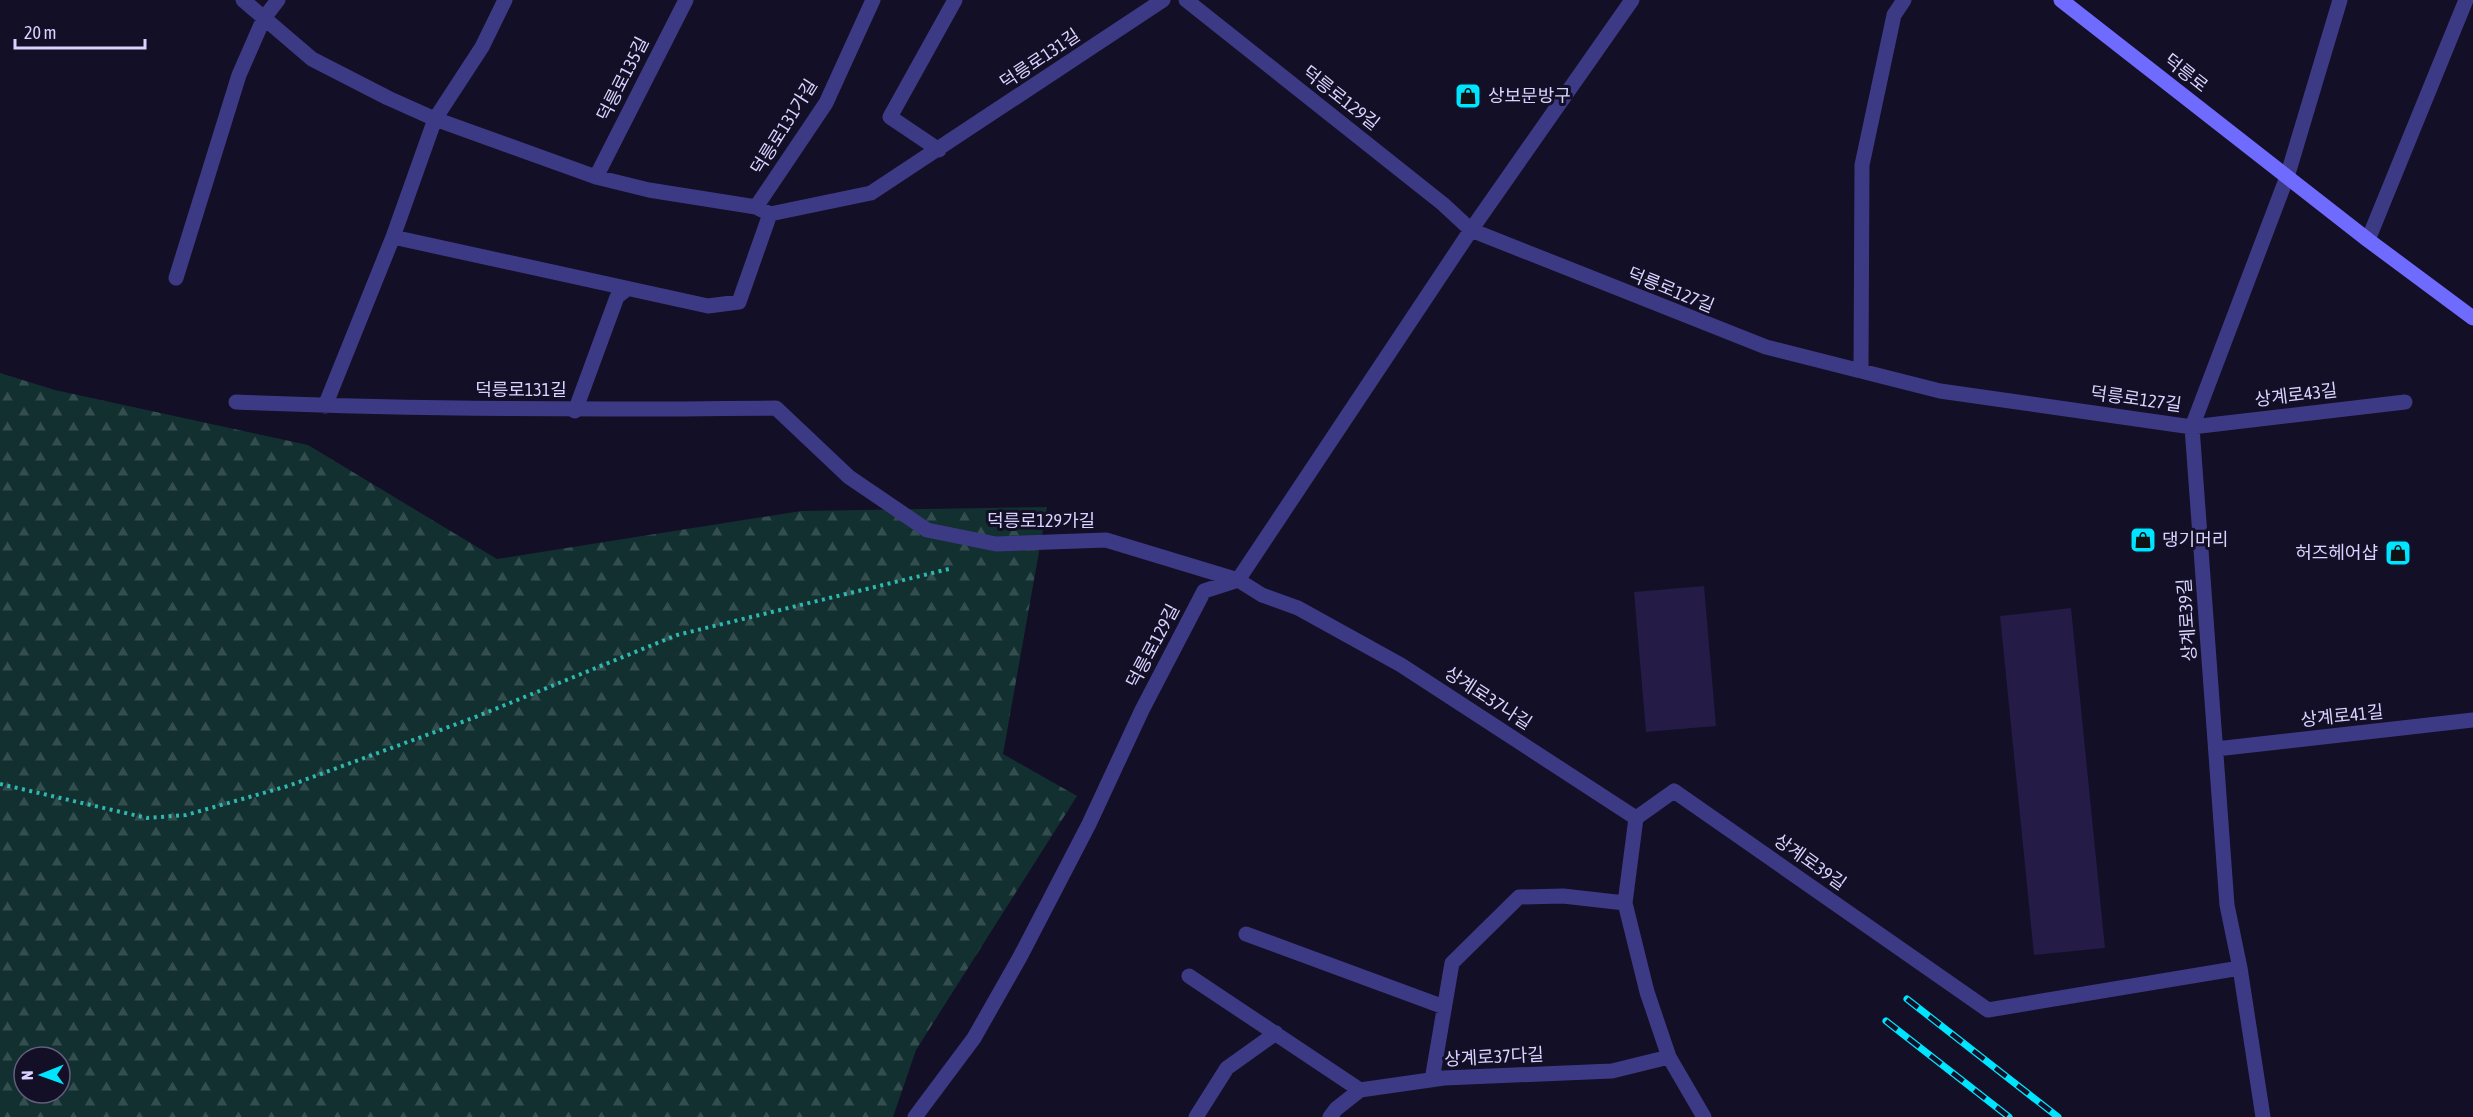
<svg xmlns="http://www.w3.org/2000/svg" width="2473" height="1117" viewBox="0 0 2473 1117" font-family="'Asap Condensed','Noto Sans KR',sans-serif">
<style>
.forest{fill:url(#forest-firs);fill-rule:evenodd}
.building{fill:#241b47}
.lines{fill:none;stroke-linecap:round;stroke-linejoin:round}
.path{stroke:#2fb8b0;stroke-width:4;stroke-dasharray:3 4.5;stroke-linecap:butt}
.lane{stroke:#3d3a85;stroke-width:15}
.street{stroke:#3d3a85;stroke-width:15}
.secondary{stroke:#6f6bff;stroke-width:15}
.rail-casing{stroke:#00e5ff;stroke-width:7}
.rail{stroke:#130f26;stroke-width:4.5;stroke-dasharray:14;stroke-linecap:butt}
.labels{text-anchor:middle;stroke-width:6;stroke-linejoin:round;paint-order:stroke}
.street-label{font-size:18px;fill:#d9d4ff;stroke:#130f26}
.poi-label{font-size:18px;fill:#d9d4ff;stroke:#130f26;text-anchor:start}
</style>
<defs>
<pattern id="forest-firs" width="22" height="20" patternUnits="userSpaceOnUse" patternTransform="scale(1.5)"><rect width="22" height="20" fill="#12302f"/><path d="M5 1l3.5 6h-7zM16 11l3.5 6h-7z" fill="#344d4e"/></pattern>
</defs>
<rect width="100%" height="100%" fill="#130f26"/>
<path class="forest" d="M0,373l55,17 253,55 189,114 304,-48 246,-4 -44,247 74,42 -161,254 -23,67h-893zM24,1057h36v36h-36z"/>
<path class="building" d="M1704,586l12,140 -70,6 -12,-140z
M2071,608l34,340 -71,7 -34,-339z"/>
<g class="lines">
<path class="path" d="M0,784l147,34 39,-3 102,-29 185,-68 204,-83 276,-67"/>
<path class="lane" d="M575,411l42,-114 10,-8"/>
<path class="street" d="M243,0l69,59 76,39 47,21 161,58 53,13 107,17 14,7 101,-21 292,-193
M1186,0l257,204 28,26 295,117 174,44 252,36 213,-25
M939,150l-49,-33 65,-117
M596,177l90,-177
M756,207l70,-104 47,-103
M393,237l315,69 31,-4 31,-88
M2368,240l98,-240
M176,278l63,-203 25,-57 14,-18
M1861,371l1,-206 32,-150 10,-15
M236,402c180,8 360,8 540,6l73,69 78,53 69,14 110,-4 132,40 24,15 36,13 103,57 235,153
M325,406l68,-169 42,-118 47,-72 23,-47
M2216,749l257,-29
M1636,818l38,-27 314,219 252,-42
M1636,818l-11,85 22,89 22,65 35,60
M1246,934l198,73
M1189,976l171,114
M1432,1080l20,-117 67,-66 44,-1 62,7
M915,1117l59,-79 46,-81 69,-133 53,-114 62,-119 34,-11 233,-350 161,-230
M1196,1117l31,-49 49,-35
M1330,1117l6,-8 24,-19 84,-12 168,-7 57,-14
M2263,1117l-23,-149 -13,-63 -35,-478 95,-250 53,-177"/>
<path class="secondary" d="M2061,0l307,240 105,78"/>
<g class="rail-casing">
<path id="rail" d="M1907,999l151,118
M1886,1021l123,96"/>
</g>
<use href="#rail" class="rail"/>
</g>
<defs>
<g id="shop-square" transform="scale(1.35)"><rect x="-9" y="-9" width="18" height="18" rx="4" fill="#00e5ff" stroke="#130f26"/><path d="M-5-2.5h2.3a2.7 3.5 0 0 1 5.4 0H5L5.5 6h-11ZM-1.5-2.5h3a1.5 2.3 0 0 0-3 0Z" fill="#111"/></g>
</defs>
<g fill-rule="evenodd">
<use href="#shop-square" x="1468" y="96"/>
<use href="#shop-square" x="2143" y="540"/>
<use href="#shop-square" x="2398" y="553"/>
</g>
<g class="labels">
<g class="street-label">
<text transform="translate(1040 59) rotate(-34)" y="6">덕릉로131길</text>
<text transform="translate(2186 73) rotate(38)" y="6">덕릉로</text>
<text transform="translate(623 79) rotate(-63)" y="6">덕릉로135길</text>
<text transform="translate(1341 98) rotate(38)" y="6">덕릉로129길</text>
<text transform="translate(784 127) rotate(-58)" y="6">덕릉로131가길</text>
<text transform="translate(1671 290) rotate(22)" y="6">덕릉로127길</text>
<text x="521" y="396">덕릉로131길</text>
<text transform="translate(2296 395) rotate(-7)" y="6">상계로43길</text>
<text transform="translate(2136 399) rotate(8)" y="6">덕릉로127길</text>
<text x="1041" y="527">덕릉로129가길</text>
<text transform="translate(2187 620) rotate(-94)" y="6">상계로39길</text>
<text transform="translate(1153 646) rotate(-62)" y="6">덕릉로129길</text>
<text transform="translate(1488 698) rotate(33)" y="6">상계로37나길</text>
<text transform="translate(2342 716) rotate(-6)" y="6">상계로41길</text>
<text transform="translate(1810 862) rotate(35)" y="6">상계로39길</text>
<text transform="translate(1494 1057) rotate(-3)" y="6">상계로37다길</text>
</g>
<g class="poi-label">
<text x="1488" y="102">상보문방구</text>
<text x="2162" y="546">댕기머리</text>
<text x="2378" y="559" text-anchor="end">허즈헤어샵</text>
</g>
</g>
<g transform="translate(42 1075) rotate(269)"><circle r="28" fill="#130f26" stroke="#625e7d" stroke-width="1.5"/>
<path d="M0-4.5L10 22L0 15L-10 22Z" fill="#00e5ff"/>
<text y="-9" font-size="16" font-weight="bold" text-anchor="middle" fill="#d9d4ff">N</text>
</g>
<path d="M15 39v9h130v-9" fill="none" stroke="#d9d4ff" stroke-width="3"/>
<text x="24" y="39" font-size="18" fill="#d9d4ff" stroke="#130f26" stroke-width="4.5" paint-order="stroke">20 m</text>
</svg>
